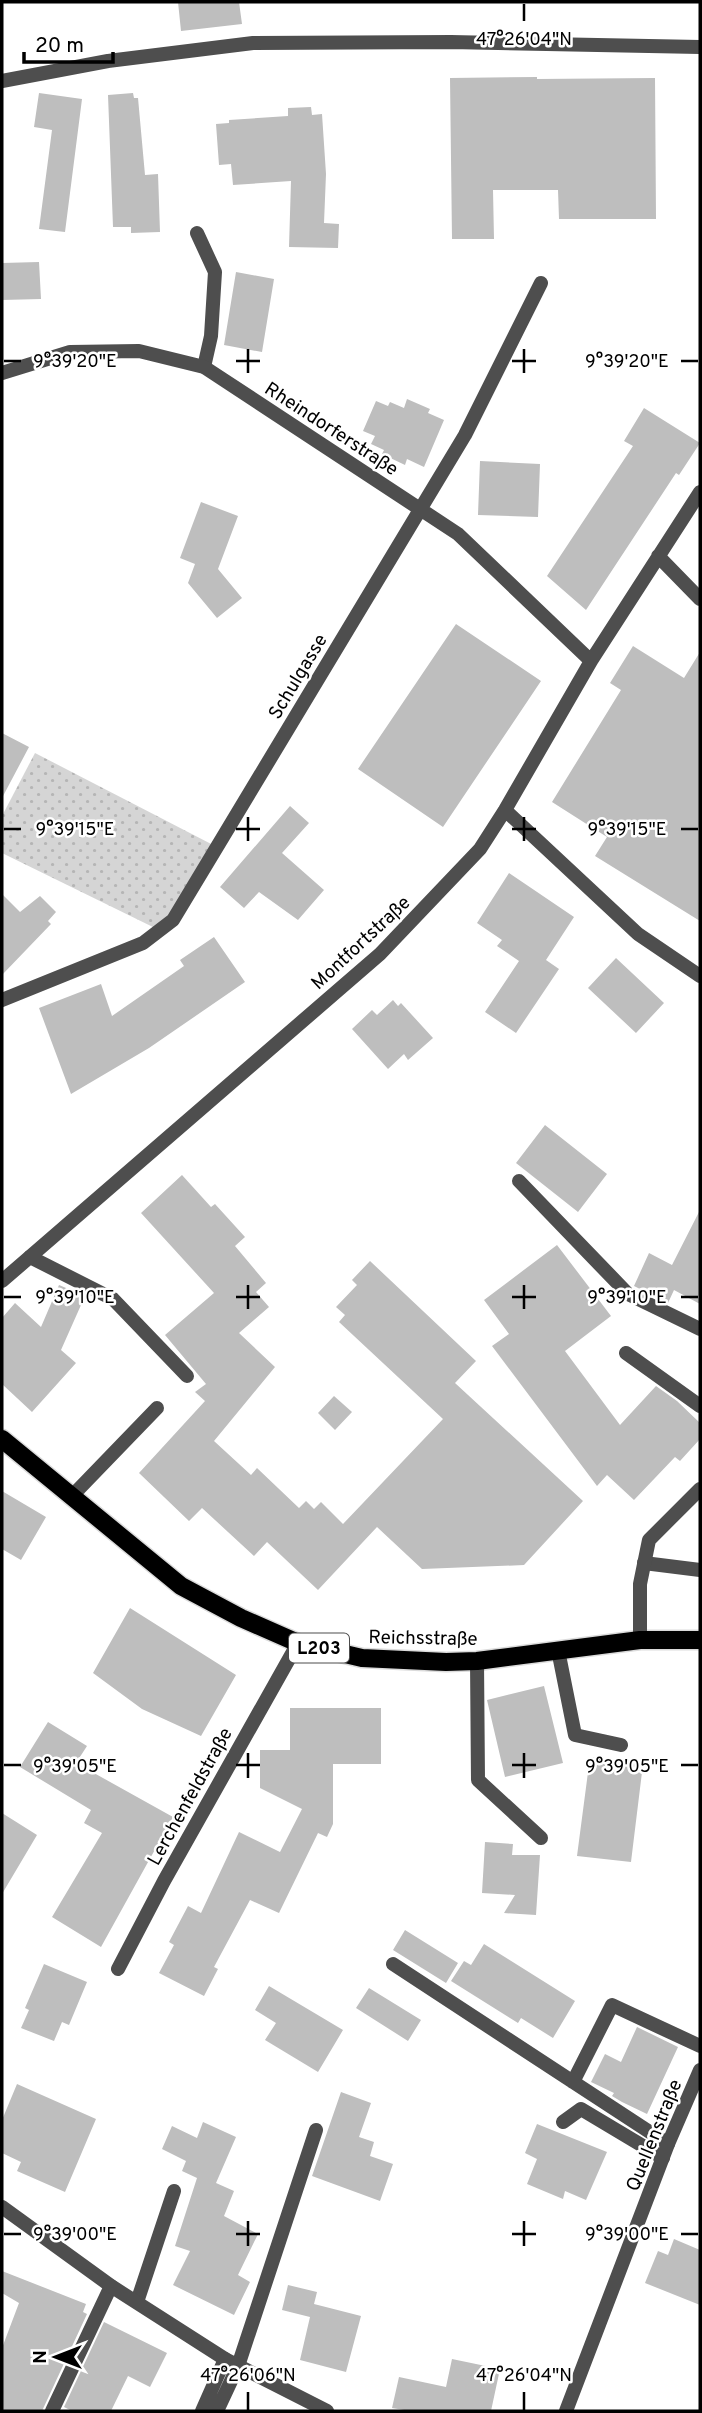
<svg xmlns="http://www.w3.org/2000/svg" width="702" height="2413" viewBox="0 0 702 2413" font-family="Overpass,sans-serif">
<style>
.park{fill:url(#park-dots)}
.building{fill:#bebebe}
.lines{fill:none;stroke-linecap:round;stroke-linejoin:round}
.primary-casing{stroke:#dbdbdb;stroke-width:21}
.service{stroke:#4e4e4e;stroke-width:14}
.minor{stroke:#4e4e4e;stroke-width:14}
.primary{stroke:#000;stroke-width:18}
.ticks{fill:none;stroke:#000;stroke-width:2.5}
.labels{text-anchor:middle;stroke-width:5;stroke-linejoin:round;paint-order:stroke}
.shield{fill:#fff;stroke:#4c4c4c;stroke-width:2}
.shield-label{font-size:18px;font-weight:bold;fill:#000}
.street-label{font-size:19px;fill:#000;stroke:#fff}
.ticks-label{font-size:18px;text-anchor:middle;fill:#000;stroke:#fff;stroke-width:5;stroke-linejoin:round;paint-order:stroke}
</style>
<defs>
<pattern id="park-dots" width="8" height="8" patternUnits="userSpaceOnUse" patternTransform="scale(1.75)"><rect width="8" height="8" fill="#d5d5d5"/><path d="M2 2h.1M6 6h.1" fill="none" stroke="#b5b5b5" stroke-width="1.8" stroke-linecap="round"/></pattern>
</defs>
<rect width="100%" height="100%" fill="#fff"/>
<path class="park" d="M35,753l182,94 -58,83 -157,-77v-37z"/>
<path class="building" d="M178,2h61l3,22 -61,7z
M537,77v2l118,-1 1,141h-97l-1,-29h-65l1,49h-42l-2,-161z
M39,93l43,6 -17,133 -26,-3 13,-99 -18,-3z
M133,93l1,5h4l7,77 13,-1 2,58 -29,1v-6h-18l-5,-132z
M311,107l1,8 10,-1 4,60 -2,49 15,1 -1,24 -49,-1 2,-66 -58,4 -2,-21 -12,1 -3,-41 13,-1v-3l59,-4v-8z
M39,262l2,37 -39,1v-37z
M236,272l38,7 -12,73 -38,-7z
M407,399l23,10 -2,4 16,7 -20,47 -17,-8 -2,6 -23,-11 2,-4 -13,-6 4,-8 -12,-5 13,-30 12,5 2,-4 14,6z
M644,408l56,35 -21,32 -3,-2 -90,137 -39,-34 86,-130 -9,-5z
M480,461l60,3 -2,53 -60,-2z
M201,502l37,14 -20,53 24,29 -25,20 -29,-35 7,-19 -15,-6z
M456,624l85,57 -98,146 -85,-58z
M633,646l51,32 16,-26v269l-105,-65 12,-19 -55,-35 69,-112 -11,-7z
M2,733l27,14 -27,51z
M290,806l19,17 -27,30 42,37 -26,30 -39,-28 -15,16 -24,-21z
M509,873l65,44 -28,43 13,9 -43,64 -31,-21 34,-51 -22,-15 5,-6 -25,-17z
M2,894l18,18 20,-16 16,16 -8,9 3,3 -49,51z
M214,937l31,45 -96,66 -78,46 -32,-86 62,-24 11,32 72,-50 -4,-6z
M616,958l48,45 -28,30 -48,-45z
M393,1000l5,6 3,-3 32,35 -25,22 -4,-6 -16,15 -36,-40 20,-19 5,5z
M545,1125l62,49 -29,38 -62,-49z
M182,1175l29,32 4,-3 30,33 -10,9 31,37 -10,9 13,15 -30,26 36,34 -61,74 37,34 6,-7 42,40 7,-7 8,8 7,-7 22,22 100,-105 -104,-97 6,-7 -9,-8 21,-22 -5,-5 18,-19 106,100 -21,22 128,118 -59,64 -102,4 -45,-42 -59,63 -51,-48 -13,14 -52,-48 -13,13 -50,-48 66,-72 -10,-9 11,-8 -41,-49 49,-42 -73,-80z
M700,1210v94l-26,-14 -6,13 -34,-17 15,-33 23,12z
M557,1245l54,71 -46,35 55,74 36,-39 21,15 23,22v16l-20,22 -5,-4 -41,43 -27,-25 -10,11 -105,-140 17,-12 -25,-34z
M59,1285l26,11 -24,54 15,13 -44,49 -30,-28v-66l13,-15 26,24z
M334,1396l18,16 -17,18 -17,-17z
M2,1491l44,26 -25,43 -19,-11z
M130,1608l106,67 -35,61 -59,-27 -49,-36z
M544,1686l19,77 -58,14 -18,-77z
M290,1708h91v56h-48v60l-6,13 -9,-4 -39,80 -29,-13 -36,67 4,2 -14,27 -45,-23 15,-28 -5,-3 19,-36 13,7 38,-81 41,20 22,-43 -42,-21v-38h30z
M48,1722l39,24 -11,17 97,54 -72,130 -49,-30 50,-84 -18,-10 7,-13 -71,-43z
M590,1757l53,7 -12,98 -54,-6z
M2,1813l35,22 -35,59z
M485,1842l28,2 -1,11h28l-4,60 -32,-2 11,-18 -33,-2z
M405,1930l53,33 -12,20 -53,-33z
M484,1944l91,57 -22,37 -32,-20 -3,5 -67,-42 13,-20 7,4z
M44,1964l43,18 -18,43 -7,-3 -8,19 -33,-13 8,-18 -4,-2z
M269,1986l74,44 -25,42 -53,-32 11,-17 -21,-13z
M369,1988l52,32 -13,21 -52,-33z
M637,2027l41,20 -31,67 -25,-12 -10,-6 2,-3 -23,-11 14,-28 16,8z
M17,2084l79,35 -31,73 -48,-21 4,-9 -19,-9v-33z
M341,2092l30,11 -12,34 15,5 -4,14 23,8 -13,37 -68,-25z
M203,2122l33,15 -20,46 18,8 -10,25 34,18 -20,41 12,7 -16,33 -61,-30 17,-34 -15,-5 22,-68 -15,-7 4,-10 -24,-12 10,-23 25,12z
M537,2124l70,28 -21,48 -21,-9 -2,8 -36,-15 10,-25 -12,-6z
M674,2239l26,11v55l-55,-22 13,-32 10,4z
M2,2271l84,33 -3,8 4,2 -45,97h-40v-63l17,-45 -17,-10z
M288,2285l29,7 -3,12 47,12 -15,56 -46,-12 10,-43 -28,-7z
M104,2322l63,31 -17,34 -22,-11 -17,35h-39l-8,-4z
M452,2359l48,10 -9,42h-81l-18,-3 7,-31 47,10z"/>
<g class="lines">
<g class="primary-casing">
<path id="primary" d="M2,1439l179,147 60,32 57,25 64,15 84,4 31,-1 163,-21h60"/>
</g>
<path class="service" d="M197,233l18,39 -4,64 -7,31
M519,1181l109,113 72,35
M30,1257l83,42 74,77
M626,1353l74,53
M72,1496l85,-88
M644,1563l56,7
M558,1650l17,85 46,10
M477,1661l1,119 63,58
M393,1964l275,180
M573,2082l39,-77 88,41
M563,2122l18,-13 82,49
M137,2302l37,-111
M52,2411l59,-125
M202,2411l23,-52
M217,2411l21,-45 78,-236"/>
<path class="minor" d="M2,81l106,-20 145,-18 198,-1 249,5
M2,373l68,-21 69,-1 65,16 254,167 133,127
M658,556l42,43
M505,810l133,124 62,42
M2,1000l141,-57 30,-23 292,-485 76,-152
M2,1281l378,-327 100,-105 25,-39 86,-149 109,-169
M640,1640v-56l9,-44 51,-51
M118,1969l46,-88 134,-238
M2,2207l109,79 114,73 102,52
M566,2411l102,-267 32,-74"/>
<use href="#primary" class="primary"/>
</g>
<path class="ticks" d="M524,4v17M248,349v24M524,349v24M4,361h17M236,361h24M512,361h24M681,361h17M248,817v24M524,817v24M4,829h17M236,829h24M512,829h24M681,829h17M248,1285v24M524,1285v24M4,1297h17M236,1297h24M512,1297h24M681,1297h17M248,1753v25M524,1753v25M4,1765h17M236,1765h24M512,1765h24M681,1765h17M248,2221v25M524,2221v25M4,2234h17M236,2234h24M512,2234h24M681,2234h17M248,2392v18M524,2392v18"/>
<g class="labels">
<rect class="shield" x="289" y="1633.5" width="60" height="29" rx="5"/>
<g class="shield-label">
<text x="319" y="1654">L203</text>
</g>
<g class="street-label">
<text transform="translate(332 428) rotate(33)" y="7">Rheindorferstraße</text>
<text transform="translate(297 676) rotate(-59)" y="7">Schulgasse</text>
<text transform="translate(360 942) rotate(-43)" y="7">Montfortstraße</text>
<text transform="translate(423 1637) rotate(1)" y="7">Reichsstraße</text>
<text transform="translate(189 1796) rotate(-61)" y="7">Lerchenfeldstraße</text>
<text transform="translate(653 2135) rotate(-68)" y="7">Quellenstraße</text>
</g>
</g>
<g class="ticks-label">
<text x="524" y="45">47°26'04"N</text>
<text x="627" y="367">9°39'20"E</text>
<text x="75" y="367">9°39'20"E</text>
<text x="627" y="835">9°39'15"E</text>
<text x="75" y="835">9°39'15"E</text>
<text x="627" y="1303">9°39'10"E</text>
<text x="75" y="1303">9°39'10"E</text>
<text x="627" y="1772">9°39'05"E</text>
<text x="75" y="1772">9°39'05"E</text>
<text x="75" y="2240">9°39'00"E</text>
<text x="627" y="2240">9°39'00"E</text>
<text x="248" y="2381">47°26'06"N</text>
<text x="524" y="2381">47°26'04"N</text>
</g>
<rect width="702" height="2413" fill="none" stroke="#000000" stroke-width="7"/>
<g transform="translate(56 2357) rotate(270)" stroke="#ffffff" stroke-width="5" paint-order="stroke">
<path d="M0-5L12 26L0 18L-12 26Z" fill="#000000"/>
<text y="-10" font-size="19" font-weight="bold" text-anchor="middle" fill="#000000">N</text>
</g>
<path d="M24 52v10h89v-10" fill="none" stroke="#000000" stroke-width="3.5"/>
<text x="35" y="52" font-size="21" fill="#000000" stroke="#ffffff" stroke-width="5" paint-order="stroke">20 m</text>
</svg>
